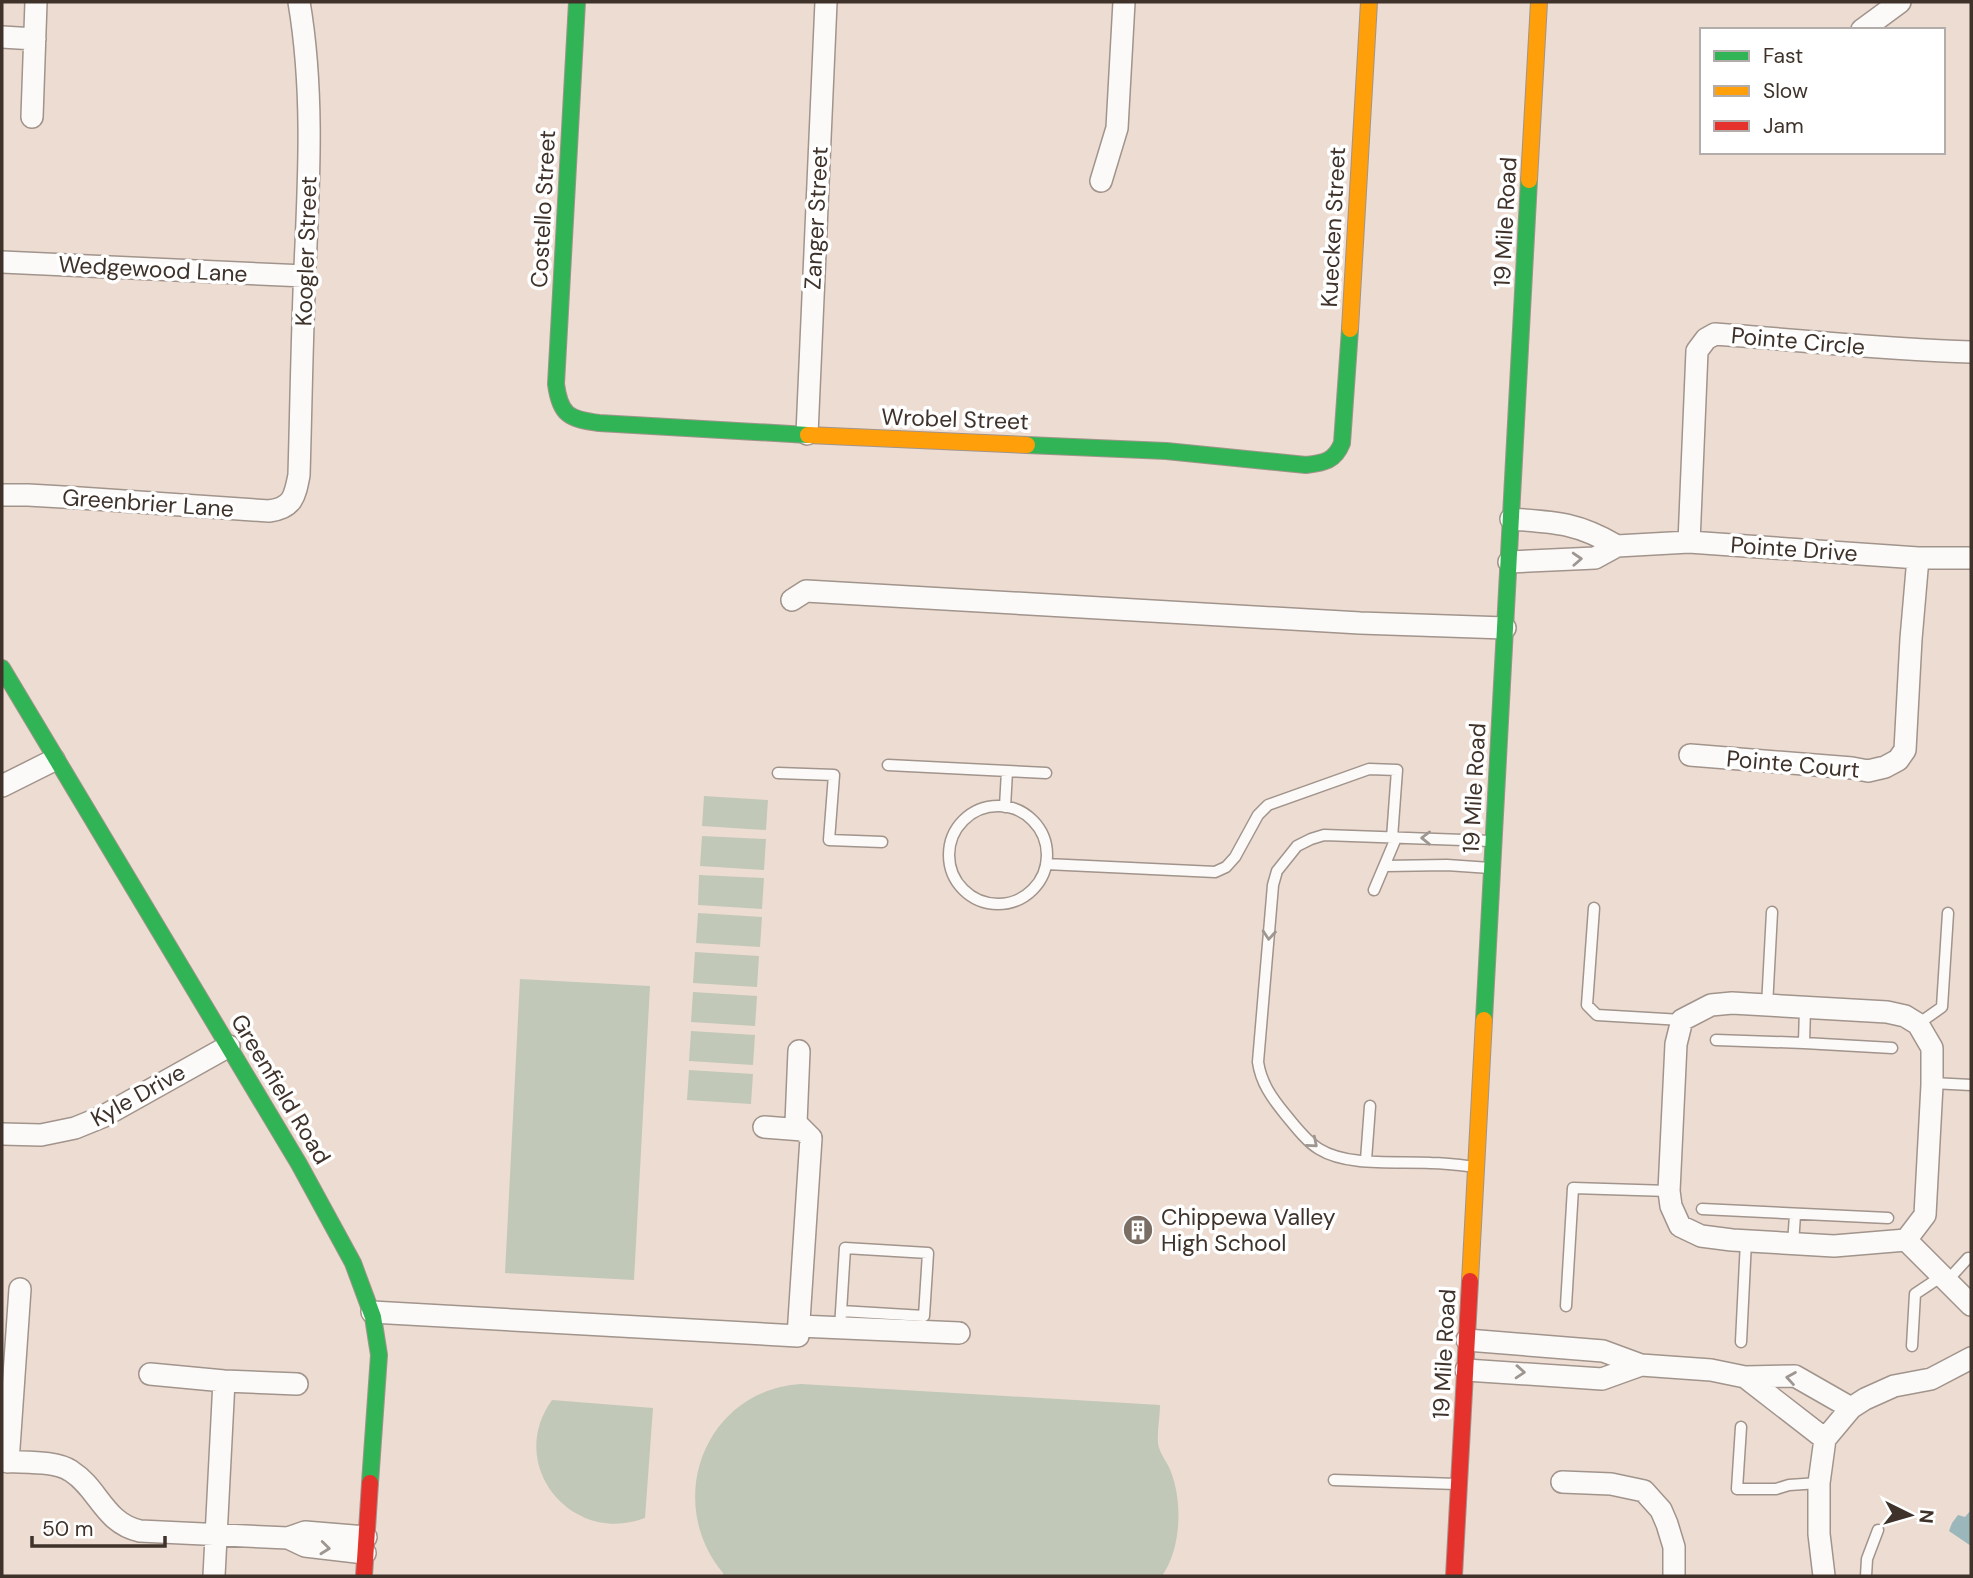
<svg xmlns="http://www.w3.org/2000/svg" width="1973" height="1578" viewBox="0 0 1973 1578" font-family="'DM Sans',sans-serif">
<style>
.green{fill:#c2c8b8}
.water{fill:#9cb7bc}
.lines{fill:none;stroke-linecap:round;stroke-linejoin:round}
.lane-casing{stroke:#a1948c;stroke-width:13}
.street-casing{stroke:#a1948c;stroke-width:24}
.fast-casing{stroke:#a1948c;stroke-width:18}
.slow-casing{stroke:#a1948c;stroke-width:18}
.jam-casing{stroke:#a1948c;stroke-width:18}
.lane{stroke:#fcfaf8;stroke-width:10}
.street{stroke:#fcfaf8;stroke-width:21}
.fast{stroke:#30b455;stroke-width:16}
.slow{stroke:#ff9f0a;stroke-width:16}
.jam{stroke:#e5322d;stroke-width:16}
.oneway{stroke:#9d9691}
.labels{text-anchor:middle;stroke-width:7;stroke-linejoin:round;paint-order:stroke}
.street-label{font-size:23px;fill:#3e322a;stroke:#fff}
.poi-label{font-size:23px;fill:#3e322a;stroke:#fff;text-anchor:start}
</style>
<rect width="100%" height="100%" fill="#eddcd1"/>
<path class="green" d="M704,796l64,4 -2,30 -64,-4z
M702,836l64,3 -2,31 -64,-4z
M699,875l65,3 -2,31 -64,-4z
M698,913l64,4 -2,30 -64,-4z
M695,952l64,4 -2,31 -64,-4z
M520,979l130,7 -16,294 -129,-7z
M693,992l64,4 -2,30 -64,-4z
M691,1031l64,4 -2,30 -64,-4z
M689,1070l64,4 -2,30 -64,-4z
M801,1384l359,21c0,12 -3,26 -2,38 1,10 10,20 13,29 12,31 10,77 -9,104h-439v-3c-60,-72 -18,-183 78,-189z
M552,1400l101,8 -8,110c-73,28 -140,-53 -93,-118z"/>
<path class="water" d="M1971,1510v36l-22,-15 3,-8 6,-8 7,2z"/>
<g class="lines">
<g class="lane-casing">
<path id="lane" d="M888,765l158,8
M778,773l56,2 -5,65 53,2
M949 855a49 49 0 1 1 98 0a49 49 0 1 1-98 0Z
M1005,807l2,-36
M1046,864l169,8 11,-5 9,-10 23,-42 10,-10 101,-36 28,1 -5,68
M1385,866l62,-1 43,3
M1374,890l22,-52
M1594,908l-7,97 10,10 85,5
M1767,1006l5,-94
M1805,1008l-1,35 88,5
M1918,1024l24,-17 6,-94
M1716,1040l88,3
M1932,1083l39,2
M1366,1160l4,-54
M1475,1167c-15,-2 -29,-4 -44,-4 -33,-2 -83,4 -112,-14 -13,-8 -24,-23 -34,-35 -13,-16 -24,-31 -27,-52l15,-177 4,-14 20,-25 14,-7 13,-4 167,6
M1702,1209l186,9
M1793,1244l2,-29
M1947,1281l21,-23h3
M1566,1306l7,-118 96,3
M840,1328l5,-80 83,5 -4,63 -83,-5
M1741,1342l5,-101
M1912,1346l3,-52 27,-18
M1741,1427l-4,62h39l13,-4 30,-2
M1334,1480l123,4
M1866,1576l1,-17 11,-29"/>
</g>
<g class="street-casing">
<path id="street" d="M1862,30l38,-28
M2,37l33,2
M32,117l4,-115
M1101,181l16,-53 7,-126
M2,262l303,14
M807,434l19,-432
M2,495h26l52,3 189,13c24,-3 26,-15 30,-36 2,-69 3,-138 6,-208 4,-88 9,-177 -6,-265
M1689,542l8,-191 9,-12 9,-5c86,6 171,16 256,18
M1617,546l72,-4 229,16h53
M1509,562l86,-4 22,-12c-39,-23 -61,-24 -106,-27
M792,600l14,-9 554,32 145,5
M1690,755l162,13 16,3 17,-4 13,-7 7,-10 6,-111 7,-81
M2,786l52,-26
M1732,1003l155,9 18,4 13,8 14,24v37l-7,130 -19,25 -72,6 -102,-6 -31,-4 -21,-10 -9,-20 -2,-15 7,-147 6,-24 29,-15z
M764,1127l39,3
M2,1134l39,1 34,-7 27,-11 127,-71
M1906,1240l65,65
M372,1312l426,24 13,-198 -15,-15 3,-72
M799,1326l160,7
M1641,1365l70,5 34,7
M1466,1370l136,9 39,-14 -38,-14 -136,-11
M150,1374l74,7 73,3
M1825,1439l-80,-62 50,-1 56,32
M1825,1439l26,-31 14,-9 29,-13 37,-7 40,-21
M2,1461c20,2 53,-1 69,10 28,18 33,52 69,60l148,7
M8,1462l12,-173
M1562,1482l49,2 33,7 17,19 6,14 7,23v29
M365,1553l-60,-7 -17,-8 17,-6 61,5
M214,1576l10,-195
M1824,1576l-5,-42v-51l6,-44"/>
</g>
<g class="fast-casing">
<path id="fast" d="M577,2l-21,382c4,31 13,35 43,39l209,12
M1027,445l139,6 140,14c18,-2 29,-4 36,-22l8,-114
M2,668l297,496 54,99 20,54 6,38 -9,128
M1484,1020l45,-840"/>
</g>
<g class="slow-casing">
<path id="slow" d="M1529,180l10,-178
M1350,329l19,-327
M808,435l219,10
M1470,1281l14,-261"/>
</g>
<g class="jam-casing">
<path id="jam" d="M364,1576l6,-93
M1454,1576l16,-295"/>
</g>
<use href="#lane" class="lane"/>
<use href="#street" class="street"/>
<use href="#fast" class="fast"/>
<use href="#slow" class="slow"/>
<use href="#jam" class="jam"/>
</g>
<defs><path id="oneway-chevron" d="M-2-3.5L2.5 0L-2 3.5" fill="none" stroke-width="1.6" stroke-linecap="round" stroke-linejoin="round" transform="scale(1.75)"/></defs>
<g class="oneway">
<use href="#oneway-chevron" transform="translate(1577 559) rotate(-3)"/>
<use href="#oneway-chevron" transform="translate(1426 838) rotate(-179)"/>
<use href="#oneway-chevron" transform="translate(1269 935) rotate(95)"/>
<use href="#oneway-chevron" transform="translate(1313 1143) rotate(40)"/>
<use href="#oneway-chevron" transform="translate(1520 1372) rotate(4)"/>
<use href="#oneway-chevron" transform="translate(1791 1378) rotate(-171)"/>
<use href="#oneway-chevron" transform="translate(325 1548) rotate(6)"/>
</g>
<defs>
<g id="building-disc" transform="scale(1.575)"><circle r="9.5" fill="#7b6e64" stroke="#fff"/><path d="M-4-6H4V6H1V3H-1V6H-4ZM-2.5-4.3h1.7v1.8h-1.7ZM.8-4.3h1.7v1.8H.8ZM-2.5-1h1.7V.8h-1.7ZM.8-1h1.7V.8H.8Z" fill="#fff"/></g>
</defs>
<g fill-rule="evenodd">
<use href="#building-disc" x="1138" y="1230"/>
</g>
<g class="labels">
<g class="street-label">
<text transform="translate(543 209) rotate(-87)" y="8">Costello Street</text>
<text transform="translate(816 218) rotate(-87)" y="8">Zanger Street</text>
<text transform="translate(1505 222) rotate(-87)" y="8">19 Mile Road</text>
<text transform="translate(1333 227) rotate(-87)" y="8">Kuecken Street</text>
<text transform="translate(306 251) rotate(-88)" y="8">Koogler Street</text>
<text transform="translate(153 269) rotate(3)" y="8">Wedgewood Lane</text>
<text transform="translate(1798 341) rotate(5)" y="8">Pointe Circle</text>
<text transform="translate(955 419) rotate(2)" y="8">Wrobel Street</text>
<text transform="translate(148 503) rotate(4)" y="8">Greenbrier Lane</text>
<text transform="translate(1794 549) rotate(4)" y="8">Pointe Drive</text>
<text transform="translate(1793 764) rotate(5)" y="8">Pointe Court</text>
<text transform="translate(1474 788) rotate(-87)" y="8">19 Mile Road</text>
<text transform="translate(281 1089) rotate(59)" y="8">Greenfield Road</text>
<text transform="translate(138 1095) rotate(-29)" y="8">Kyle Drive</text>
<text transform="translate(1444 1354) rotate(-87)" y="8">19 Mile Road</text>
</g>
<g class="poi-label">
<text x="1161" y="1225">Chippewa Valley<tspan x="1161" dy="26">High School</tspan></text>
</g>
</g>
<rect width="1973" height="1578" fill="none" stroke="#3e322a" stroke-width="7"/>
<rect x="1700" y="28" width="245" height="126" fill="#ffffff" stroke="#b2adaa" stroke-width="2"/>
<rect x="1714" y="51" width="35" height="10" fill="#30b455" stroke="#b2adaa" stroke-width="2"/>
<text x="1763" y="63" font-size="21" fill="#3e322a">Fast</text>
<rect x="1714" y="86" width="35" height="10" fill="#ff9f0a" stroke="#b2adaa" stroke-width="2"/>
<text x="1763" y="98" font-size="21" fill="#3e322a">Slow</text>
<rect x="1714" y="121" width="35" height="10" fill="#e5322d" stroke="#b2adaa" stroke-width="2"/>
<text x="1763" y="133" font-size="21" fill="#3e322a">Jam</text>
<g transform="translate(1910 1515) rotate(95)" stroke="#ffffff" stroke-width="5" paint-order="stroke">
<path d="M0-5L12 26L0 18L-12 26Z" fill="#3e322a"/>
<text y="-10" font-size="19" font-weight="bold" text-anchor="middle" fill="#3e322a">N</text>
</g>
<path d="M32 1536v10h133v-10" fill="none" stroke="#3e322a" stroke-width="3.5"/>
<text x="42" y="1536" font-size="21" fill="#3e322a" stroke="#ffffff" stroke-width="5" paint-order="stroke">50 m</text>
</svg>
